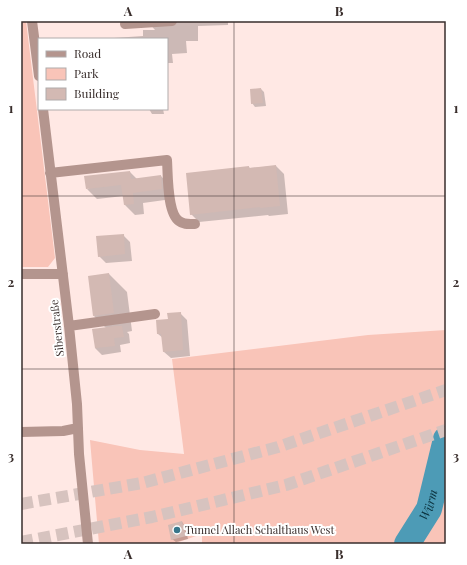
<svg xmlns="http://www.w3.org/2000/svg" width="467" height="565" viewBox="0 0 467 565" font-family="'Playfair Display',serif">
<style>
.green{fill:#f9c4b8}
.shadow{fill:#0003}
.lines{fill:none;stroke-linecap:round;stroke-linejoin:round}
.river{stroke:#4d9bb6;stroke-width:26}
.building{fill:#d3b9b3}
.highway-tunnel{stroke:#d7c3bf;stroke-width:12;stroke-dasharray:12 6;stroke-linecap:butt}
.minor{stroke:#b4958e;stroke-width:10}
.grid{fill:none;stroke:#392e2c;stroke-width:1;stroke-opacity:0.55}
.poi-dot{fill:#38768b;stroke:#fff;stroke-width:1.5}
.labels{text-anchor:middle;stroke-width:4;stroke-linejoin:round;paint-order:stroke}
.street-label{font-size:11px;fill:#392e2c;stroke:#fff}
.poi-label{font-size:11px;fill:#392e2c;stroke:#fff;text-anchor:start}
.water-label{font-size:12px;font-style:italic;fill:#0a303c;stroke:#fff}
.neatline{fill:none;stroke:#392e2c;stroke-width:1.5}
.grid-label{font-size:13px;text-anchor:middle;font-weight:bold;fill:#392e2c}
</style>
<rect width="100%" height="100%" fill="#ffe8e4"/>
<path class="green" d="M21,21h5l29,237 -7,9h-27z
M446,330v214h-244v-10l-29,10h-74l-9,-104 50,10 44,4 -12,-95 196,-24z"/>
<path class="shadow" d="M147,21h81v4l-30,1v15h-12l1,12 -15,1 1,9h-6v-24h-53v-1l29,-2v-6h12z
M261,89l3,3 2,14 -11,1 -3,-4z
M149,109h14l1,5h-12z
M276,166l8,8 4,40 -19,2 -1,-1 -69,7 -8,-8 58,-47 1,1z
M130,172l7,7 24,-3 10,11 1,12 -29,4 1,11 -9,1 -10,-10 -1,-9 -27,3 -10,-10z
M123,235l7,7 2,19 -26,2 -7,-7z
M109,274l18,18 5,39 -5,1 2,2 1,9 -10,2 1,7 -19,3 -7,-7 12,-19 -13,-13z
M180,313l7,7 3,36 -19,2 -7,-6 -1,-14 -5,-4 11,-14z
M182,522l3,4 3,13 -12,3 -4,-3z"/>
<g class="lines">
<path class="river" id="s1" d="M407,544l22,-35 17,-70"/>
</g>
<path class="building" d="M261,88l2,15 -12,1 -1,-15z
M276,165l4,41 -20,2v-1l-70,8 -4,-42 63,-7v2z
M130,171l1,8 30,-4 1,14 -29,4 1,11 -10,1 -3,-20 -35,4 -2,-13z
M124,234l1,20 -27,3 -2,-21z
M109,273l5,40 -21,3 -5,-40z
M181,312l2,38 -20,2 -2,-18h-4l-1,-14 12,-1 -1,-6z
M116,326h6l2,11 -10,1 1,8 -20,2 -3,-19z
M182,521l4,15 -15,4 -3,-15z"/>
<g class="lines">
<path class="highway-tunnel" d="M21,504l121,-21 136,-36 168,-57
M21,542l131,-25 134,-32 160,-55"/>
<path class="minor" d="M32,21l7,55
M125,24l47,-3
M43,109l26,217 8,78 2,50 9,90
M50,173l117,-13c1,15 0,53 12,61 5,4 10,3 16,3
M21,274h42
M69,326l86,-12
M21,432l42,-1 15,-3"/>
</g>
<path class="grid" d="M234,21v523M21,196h425M21,369h425"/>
<circle class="poi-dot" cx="177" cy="530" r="4"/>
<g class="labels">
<g class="street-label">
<text transform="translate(57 328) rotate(-96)" y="4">Siberstraße</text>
</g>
<g class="poi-label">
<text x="185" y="534">Tunnel Allach Schalthaus West</text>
</g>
<g class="water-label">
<text dy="4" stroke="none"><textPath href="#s1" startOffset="45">Würm</textPath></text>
</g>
</g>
<rect width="467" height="565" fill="none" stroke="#ffffff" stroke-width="44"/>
<rect x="38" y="38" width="130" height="72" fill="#ffffff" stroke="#b0abab"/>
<rect x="46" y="51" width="20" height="6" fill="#b4958e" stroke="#b0abab"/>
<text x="74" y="58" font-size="12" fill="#392e2c">Road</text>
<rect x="46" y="68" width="20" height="12" fill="#f9c4b8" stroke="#b0abab"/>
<text x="74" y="78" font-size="12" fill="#392e2c">Park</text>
<rect x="46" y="88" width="20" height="12" fill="#d3b9b3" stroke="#b0abab"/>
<text x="74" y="98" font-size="12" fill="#392e2c">Building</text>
<rect x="22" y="22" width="423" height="521" class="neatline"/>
<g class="grid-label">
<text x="128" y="16">A</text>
<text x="339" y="16">B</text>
<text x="11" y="113">1</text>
<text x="456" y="113">1</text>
<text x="11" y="287">2</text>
<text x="456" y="287">2</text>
<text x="11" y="461">3</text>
<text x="456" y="461">3</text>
<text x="128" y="559">A</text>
<text x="339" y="559">B</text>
</g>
</svg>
